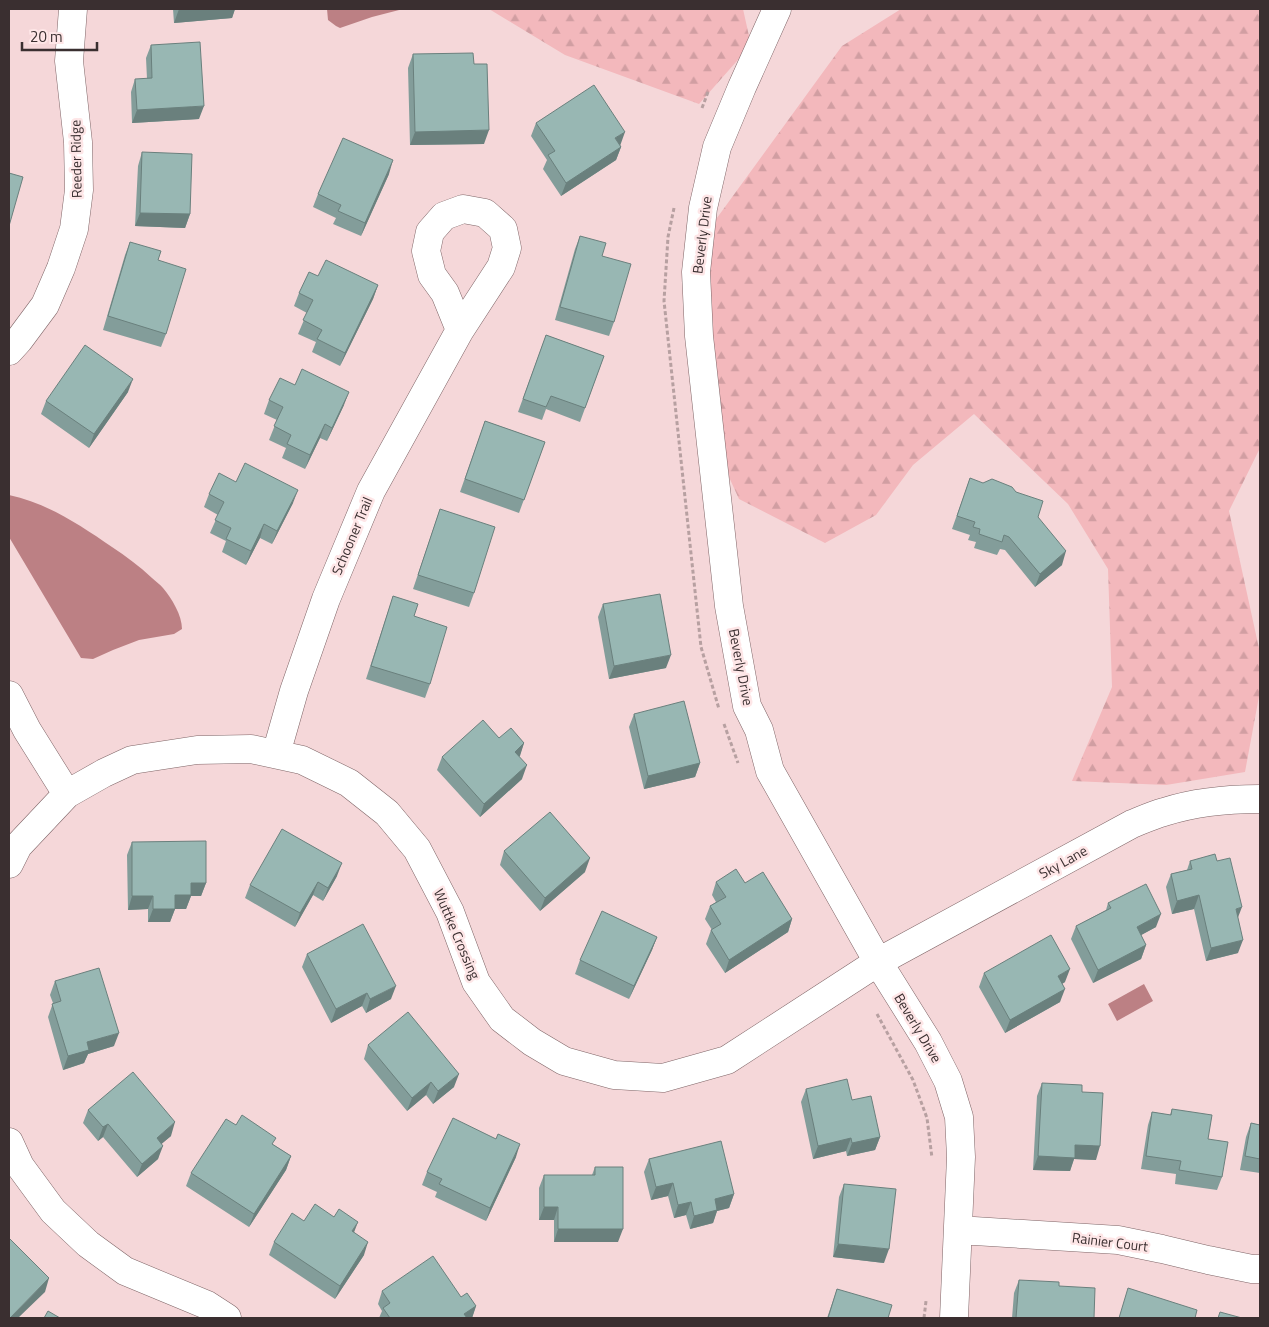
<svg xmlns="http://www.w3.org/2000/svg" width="1269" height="1327" viewBox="0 0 1269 1327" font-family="'Titillium Web',sans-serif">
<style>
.forest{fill:url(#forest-firs)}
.water{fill:#bc8084}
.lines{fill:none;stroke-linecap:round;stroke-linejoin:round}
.minor-casing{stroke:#7f6567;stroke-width:29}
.path{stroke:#b7a0a1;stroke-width:3;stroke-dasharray:4 2.5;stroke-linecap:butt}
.minor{stroke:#fff;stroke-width:28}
.wall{fill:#839d9a}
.shaded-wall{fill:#6a807d}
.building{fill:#98b7b3;stroke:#6a807d}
.labels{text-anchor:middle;stroke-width:5;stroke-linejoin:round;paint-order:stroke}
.street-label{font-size:14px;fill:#3a2f30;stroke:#fee6e7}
</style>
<defs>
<pattern id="forest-firs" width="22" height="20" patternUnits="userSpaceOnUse" patternTransform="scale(1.25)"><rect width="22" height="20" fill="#f3b8bc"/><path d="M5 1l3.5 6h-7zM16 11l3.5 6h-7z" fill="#d19ea2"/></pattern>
</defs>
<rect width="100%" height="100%" fill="#f5d7d9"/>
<path class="forest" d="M489,9h254l8,36 -52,59 -134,-49z
M901,9h359v439l-31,63 31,142v38l-15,81 -79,13 -94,-4 40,-94 -4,-118 -40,-65 -94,-90 -61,51 -37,50 -51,28 -86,-44 -31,-68 -8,-108 14,-101 128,-176z"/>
<path class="water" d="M327,9h76l-31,8 -32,11 -4,-2 -8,-6z
M9,495c38,8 71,30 103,52 14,9 27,19 40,31 3,3 8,6 11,10 9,11 19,27 19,41l-8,5 -35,6 -26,10 -20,9 -12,-1 -72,-121z
M1144,984l9,17 -36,20 -9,-17z"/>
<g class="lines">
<g class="minor-casing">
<path id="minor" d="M777,9l-35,78 -25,60 -14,61 -7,64 3,64 30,270 18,100 12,24 11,41 108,191 50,80 20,39 11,36 2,40 -7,161
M9,351l10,-11 26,-35 16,-37 13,-39 5,-39 -1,-48 -9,-81 4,-52
M9,695l18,35 40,64
M276,754l18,-63 32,-92 45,-108 89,-161 41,-63 6,-19 -4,-19 -18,-16 -22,-4 -19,7 -14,16 -4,19 6,24 13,18 15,37
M9,864l9,-18 49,-52 37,-21 28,-13 65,-10 54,-1 51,11 47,23 38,30 30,36 33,63 26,70 26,37 30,23 32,19 50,14 49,3 64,-18 151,-98 254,-138c10,-4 21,-9 32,-12 31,-10 64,-13 96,-13
M9,1142l11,24 33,45 35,33 37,27 82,34 20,13
M958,1230l160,10 44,9 46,11 44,9h8"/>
</g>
<path class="path" d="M702,108l6,-16
M674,208l-6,29 -4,64 37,346 18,62
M724,724l14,39
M877,1014l36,66 14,38 5,40
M924,1318l2,-17"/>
<use href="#minor" class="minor"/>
</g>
<path class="wall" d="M173,9h62l-3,9 -58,5z
M151,45l48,74 -67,4 -1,-31 4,-13h12l-1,-21z
M413,54l61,10 10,80 -74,1 -2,-77z
M536,123l84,22 1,2 -5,13 -55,36 -18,-27 4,-9 -16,-24z
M142,152l48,62 -5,14 -50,-2 3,-60z
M389,174l-28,62 -28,-12 3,-6 -23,-11 5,-13z
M580,236l22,20 12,66 -5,14 -54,-16 20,-71z
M130,242l28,18 8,74 -5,13 -58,-17 22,-75z
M318,276l60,9 -5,14 -33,67 -28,-14 4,-10 -18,-8 9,-21 -13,-7 5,-13z
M546,335l58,21 -24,66 -34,-13 -4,11 -24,-8z
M295,385l49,20 -17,36 -7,-3 -15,31 -23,-11 4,-10 -17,-8 8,-20 -13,-6 5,-14z
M128,392l-39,56 -48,-34 5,-13z
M485,421l60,21 -26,71 -59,-21z
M970,478l68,39 24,48 -27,22 -30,-37 -5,-1 -3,6 -23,-7 2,-6 -8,-2 2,-5 -18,-6z
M236,482l57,21 -21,41 -12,-6 -14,27 -24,-13 4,-11 -16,-8 8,-18 -14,-8 5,-13z
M440,509l34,84 -5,14 -56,-18z
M393,596l21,20 16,68 -5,14 -59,-19z
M603,604l63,64 -57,11 -11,-62z
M634,714l66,49 -5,14 -51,12 -15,-62z
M499,738l25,5 -5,14 3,22 -42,38 -43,-47 5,-13z
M132,842l74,41 -5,13h-10l-5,13h-11l-5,13h-22v-13l-20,1 -1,-55z
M504,851l81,21 -45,39 -40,-46z
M1190,861h27l21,58v34l-32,8 -12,-52 -22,5 -6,-27 5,-13 16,-4z
M337,876l-14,25 -10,-6 -18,32 -50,-29 5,-13z
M716,882l29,1 47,36 -4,13 -63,41 -19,-29 5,-14h1l-7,-11 5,-13 6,-4 -4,-7z
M1108,903l48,24 -15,8 5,10 -5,14 -48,24 -22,-44 5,-13 30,-16z
M657,937l-5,13 -23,49 -54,-25 5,-14z
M307,954l84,45 -25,14 -4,-7 -31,17 -29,-56z
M984,973l81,9 -3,2 -2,18 -55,31 -26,-46z
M55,981l59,65 -26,8 -4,9 -21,7 -15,-53 5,-14 -3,-8z
M368,1045l86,42 -21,17 -7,-9 -19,16 -43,-52z
M1042,1083l40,9 14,68 -22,-1 -4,12 -37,-1 4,-74z
M806,1089l46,11 28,37 -5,13 -28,6 -1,-5 -33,8 -12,-57z
M1172,1109l36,30 14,38 -5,13 -42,-6 1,-10 -35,-5 7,-44 4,-13 18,3z
M88,1110l83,26 -10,8 -3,15 -21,18 -34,-40 -5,4 -15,-18z
M1251,1123l9,2v48l-20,-3 6,-33z
M236,1125l38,20 17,11 -5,14 -37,57 -63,-41 5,-13z
M516,1157l-30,64 -51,-24 2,-5 -15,-7 5,-13z
M649,1159l85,35 -5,14 -12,3 -4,12 -23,6 -4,-14 -12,3 -6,-22 -17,4 -7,-28z
M595,1167l23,75h-64v-22h-15v-32l5,-13h48z
M844,1184l40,79 -51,-6 6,-60z
M304,1221l50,11 10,23 -29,44 -66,-44 5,-13z
M1019,1280l40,6 35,32h-82l2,-25z
M837,1289l51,29h-61z
M382,1291l79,6 15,9 -4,12h-93l3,-7 -4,-7z"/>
<path class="shaded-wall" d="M179,9h56l-3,9 -58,5z
M204,106l-5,13 -67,4 5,-13z
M489,130l-5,14 -74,1 5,-13z
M625,132l-5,14 -5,-8z
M621,147l-5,13 -55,36 5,-13z
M393,160l-4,14 -28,62 4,-13z
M140,213l50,1 -5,14 -50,-2z
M378,285l-5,14 -33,67 5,-13z
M133,379l-5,13 -39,56 5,-14z
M349,392l-5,13 -17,36 5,-13z
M325,424l-5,14 -15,31 5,-14z
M298,490l-5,13 -21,41 5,-13z
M264,524l-4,14 -14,27 5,-14z
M1066,551l-4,14 -27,22 5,-13z
M671,655l-5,13 -57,11 5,-13z
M524,743l-4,13 -10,9 5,-13z
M700,763l-5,14 -51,12 4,-13z
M527,765l-5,14 -42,38 4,-13z
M590,858l-5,14 -45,39 5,-13z
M342,863l-5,13 -14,25 5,-13z
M318,882l-5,13 -18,32 5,-14z
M191,883h15l-5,13h-10l-5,13h-11l-5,13h-22l5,-13 22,-14z
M1199,895l-5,14 -22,5 5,-13z
M132,896h21l-5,13 -20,1z
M1242,907l-5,13 -1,-11z
M1161,914l-5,13 -24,13 5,-13z
M792,919l-4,13 -63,41 4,-13z
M657,937l-5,13 -23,49 5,-13z
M1243,940l-5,13 -32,8 5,-13z
M1146,945l-5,14 -48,24 5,-13z
M1070,969l-5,13 -12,7 5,-13z
M396,986l-5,13 -25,14 4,-14z
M1065,989l-5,13 -55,31 5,-13z
M367,993l-5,13 -31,17 5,-14z
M119,1033l-5,13 -26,8 -4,9 -21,7 5,-14 19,-14z
M459,1074l-5,13 -21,17 5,-13z
M431,1082l-5,13 -19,16 5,-13z
M175,1122l-4,14 -19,16 5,-14z
M108,1124l-5,13 -5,4 5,-14z
M880,1137l-5,13 -28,6 5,-13z
M851,1138l-5,13 -33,8 5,-13z
M520,1144l-4,13 -30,64 4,-13z
M1075,1145l25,1 -4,14 -22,-1 -4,12 -37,-1 5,-14z
M163,1146l-5,13 -21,18 5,-13z
M291,1156l-5,14 -37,57 5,-13z
M673,1183l-5,13 -17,4 5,-13z
M734,1194l-5,14 -12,3 -4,12 -23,6 4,-13 21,-17z
M691,1202l-5,13 -12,3 4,-13z
M544,1207h14l-4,13h-15z
M358,1222l-5,13 -1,-4z
M558,1229h65l-5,13h-64z
M368,1242l-4,13 -29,44 5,-13z
M838,1244l51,5 -5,14 -51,-6z
M49,1278l-4,14 -27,26h-8z
M476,1306l-4,12h-9l1,-4z"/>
<path class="building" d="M200,42l4,64 -67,4 -2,-31 17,-1 -1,-33z
M473,53l1,11h13l2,66 -74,2 -2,-78z
M594,85l31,47 -10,6 6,9 -55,36 -18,-28 7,-4 -19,-28z
M343,138l50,22 -28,63 -27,-12 3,-6 -23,-11z
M142,152l50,2 -2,60 -50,-1z
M9,173l14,4 -14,49z
M580,236l26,7 -4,13 29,8 -17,58 -54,-15z
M130,242l31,9 -3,9 28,9 -20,65 -58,-18z
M326,260l52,25 -33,68 -28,-14 5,-9 -19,-10 10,-20 -14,-7 10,-21 9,4z
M546,335l58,21 -19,52 -34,-12 -5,11 -23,-8z
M85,345l48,34 -39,55 -48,-33z
M302,369l47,23 -17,36 -7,-4 -15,31 -23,-11 4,-9 -17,-9 9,-19 -14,-7 11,-22 15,7z
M485,421l60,21 -21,58 -59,-21z
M245,463l53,27 -21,41 -13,-7 -13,27 -25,-12 5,-11 -16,-8 9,-18 -15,-8 10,-21 17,9z
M970,478l13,5 9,-4 20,8 4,5 27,9 -5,16 28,34 -26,23 -31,-37 -5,-2 -2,7 -23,-8 1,-5 -7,-2 2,-5 -18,-6z
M440,509l55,18 -21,66 -56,-18z
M660,594l11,61 -57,11 -11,-62z
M393,596l25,8 -4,12 33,11 -17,57 -59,-18z
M684,701l16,62 -52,13 -14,-62z
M483,720l16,18 12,-10 13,15 -9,9 12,13 -43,39 -42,-47z
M550,812l40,46 -45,40 -41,-47z
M282,829l60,34 -14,25 -10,-6 -18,31 -50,-28z
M206,841v42h-15v12h-16v14h-22v-13h-21v-54z
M1215,854l2,7 13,-3 12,49 -6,2 7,31 -32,8 -12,-53 -22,6 -6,-27 21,-5 -2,-8z
M736,869l9,14 18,-11 29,47 -63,41 -18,-30 10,-6 -11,-18 16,-9 -10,-15z
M1146,884l15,30 -24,13 9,18 -48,25 -22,-44 35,-18 -3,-5z
M602,911l55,26 -23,49 -54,-26z
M363,924l33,62 -26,13 -3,-6 -31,16 -29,-55z
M1051,935l19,34 -12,7 7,13 -55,31 -26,-47z
M99,968l20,65 -32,9 2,8 -21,6 -16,-52 9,-3 -6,-20z
M408,1012l51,62 -21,17 -7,-9 -19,16 -44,-53z
M133,1072l42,50 -18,16 6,8 -21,18 -34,-40 -5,3 -15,-17z
M847,1079l5,21 19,-4 9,41 -28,6 -1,-5 -33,8 -12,-57z
M1042,1083l40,2v7l21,1 -3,53 -25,-1v13l-37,-2z
M1172,1109l40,6 -4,24 20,3 -6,35 -43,-7 2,-9 -35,-5 6,-44 19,3z
M242,1115l34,23 -4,6 19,12 -37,58 -63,-41 35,-54 10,6z
M453,1118l43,21 2,-5 22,10 -30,64 -51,-24 3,-5 -15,-7z
M1251,1123l9,2v34l-15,-3z
M721,1141l13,53 -19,5 2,11 -23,6 -3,-14 -13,3 -5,-22 -17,4 -7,-28z
M595,1167h28v62h-65v-22h-14v-32h51z
M844,1184l52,5 -7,60 -51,-5z
M315,1204l19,13 5,-8 19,13 -6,9 16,11 -28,44 -66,-44 18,-29 12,8z
M9,1238l40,40 -39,40h-1z
M433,1256l28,41 6,-4 9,13 -12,8 3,4h-77l-7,-10 7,-5 -8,-12z
M1019,1280l40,2v4l36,2 -1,30h-78z
M1128,1288l69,22 -2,8h-76z
M837,1289l55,16 -4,13h-60z
M48,1311l12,7h-16z
M1220,1312l22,6h-24z"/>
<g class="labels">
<g class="street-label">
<text transform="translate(76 159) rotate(-91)" y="5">Reeder Ridge</text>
<text transform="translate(702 235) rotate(-83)" y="5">Beverly Drive</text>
<text transform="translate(352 536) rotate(-67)" y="5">Schooner Trail</text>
<text transform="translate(741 667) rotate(79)" y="5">Beverly Drive</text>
<text transform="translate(1063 862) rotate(-29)" y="5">Sky Lane</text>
<text transform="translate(457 934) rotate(67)" y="5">Wuttke Crossing</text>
<text transform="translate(918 1028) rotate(59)" y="5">Beverly Drive</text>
<text transform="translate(1110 1242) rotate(7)" y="5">Rainier Court</text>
</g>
</g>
<rect width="1269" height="1327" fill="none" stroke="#3a2f30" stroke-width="20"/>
<path d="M22 42v8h75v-8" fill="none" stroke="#3a2f30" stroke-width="2.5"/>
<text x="30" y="42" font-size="15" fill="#3a2f30" stroke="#fee6e7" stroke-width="4" paint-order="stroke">20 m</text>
</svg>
